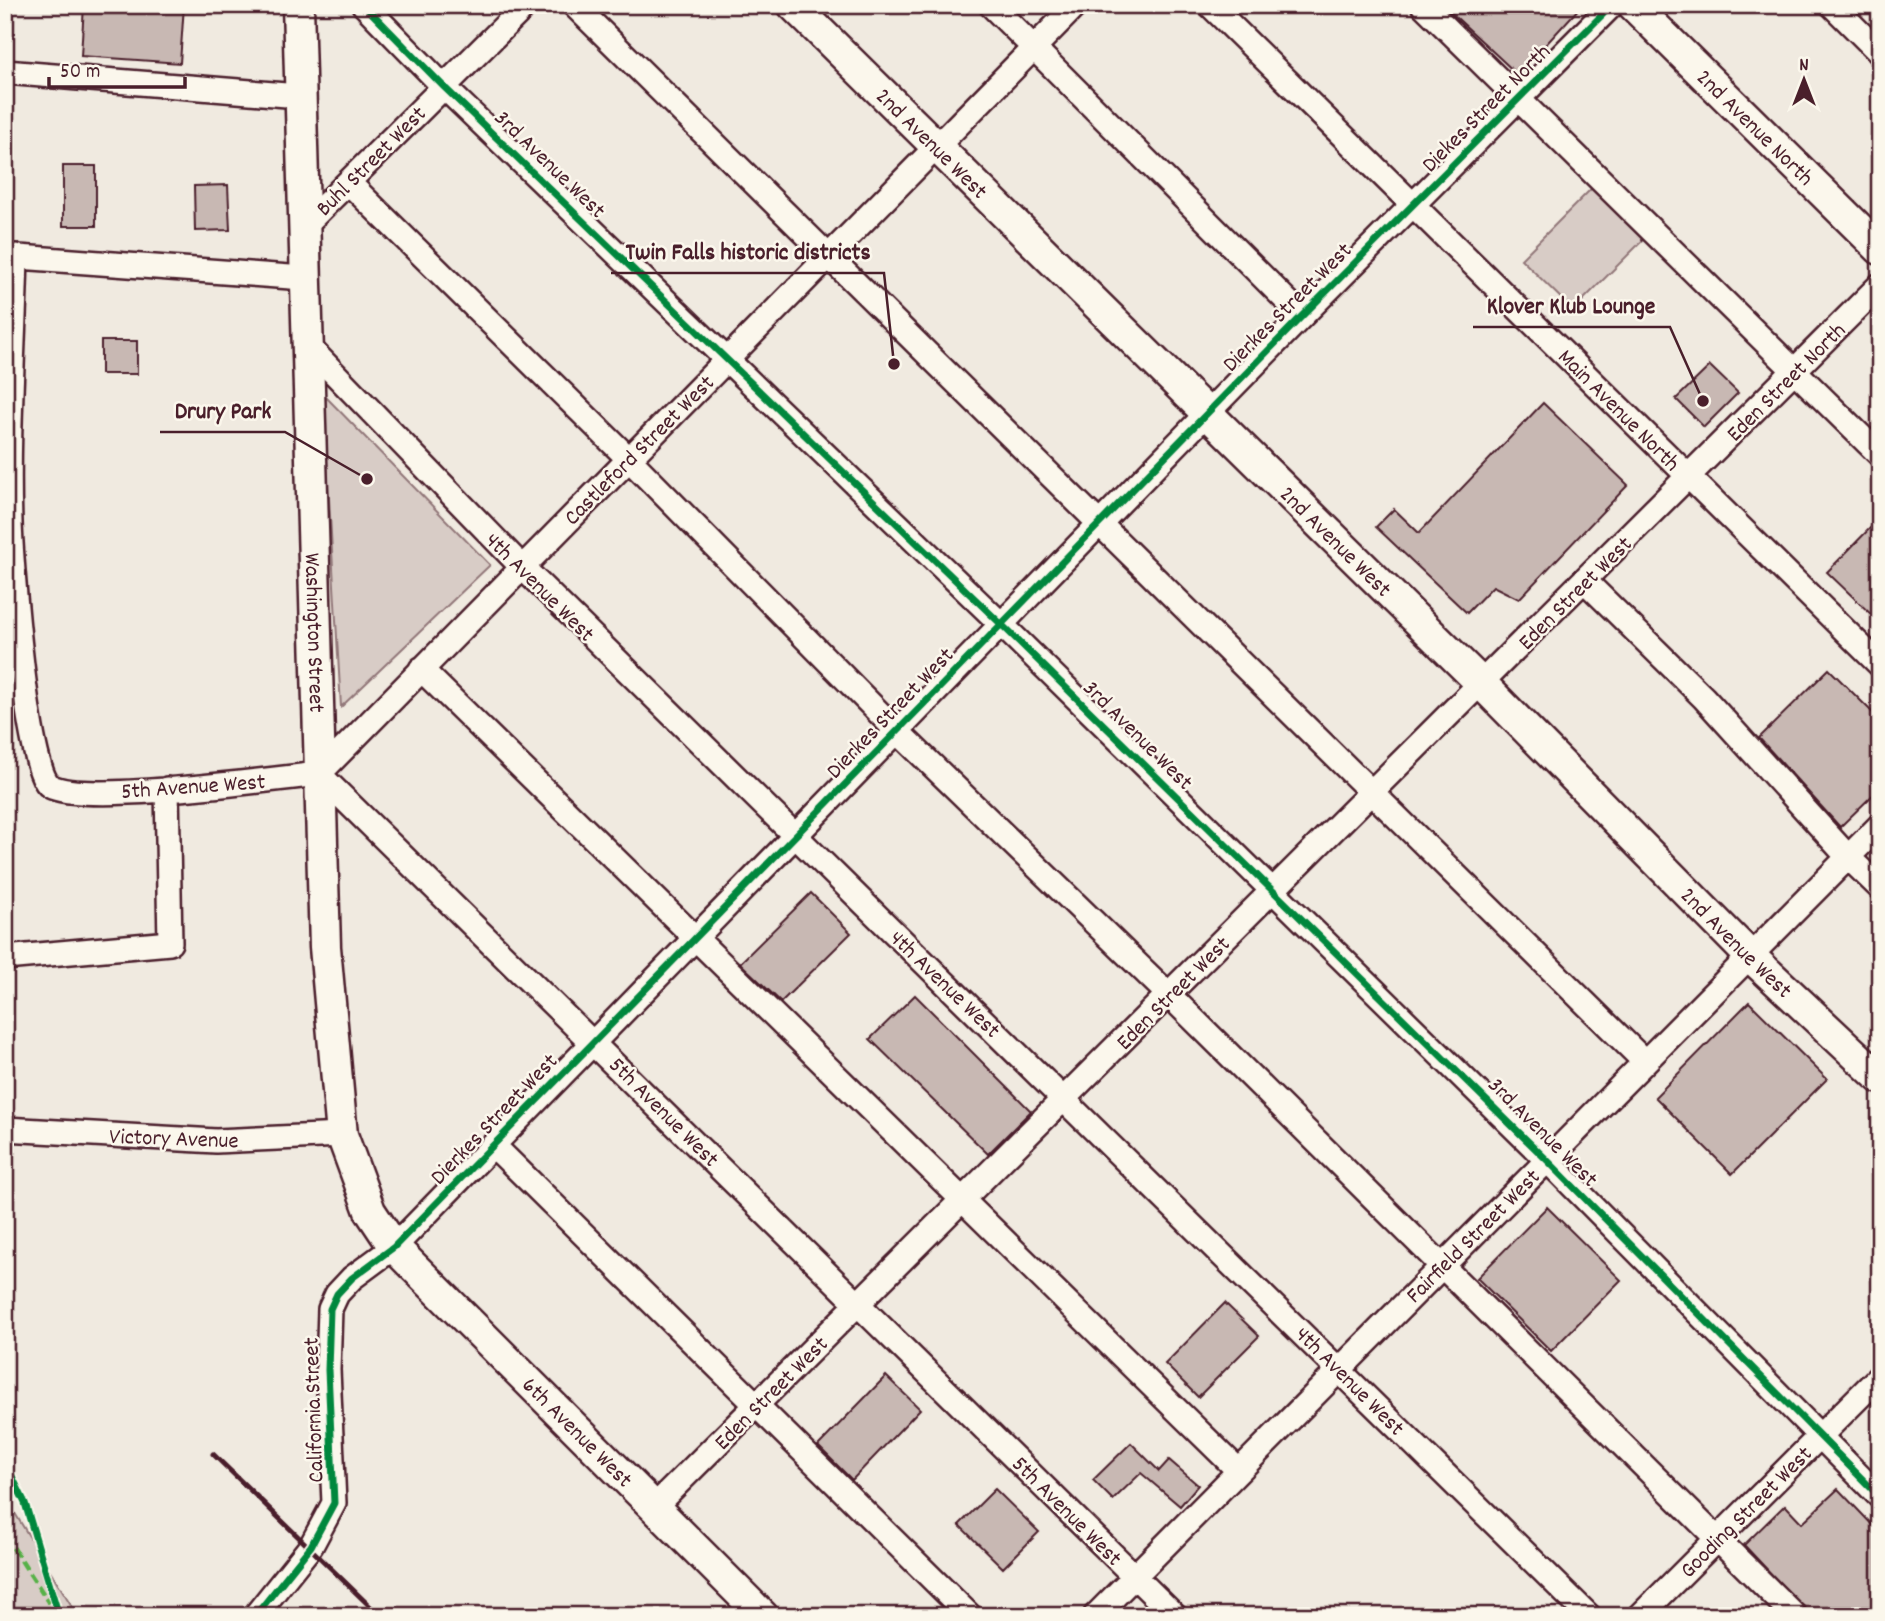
<svg xmlns="http://www.w3.org/2000/svg" width="1885" height="1621" viewBox="0 0 1885 1621" font-family="Dekko,sans-serif">
<style>
.green{fill:#d8ccc6;stroke:#917678;stroke-width:2}
.building{fill:#c8b8b3;stroke:#4a1f2b;stroke-width:2}
.lines{fill:none;stroke-linecap:round;stroke-linejoin:round}
.minor-casing{stroke:#4a1f2b;stroke-width:28}
.major-casing{stroke:#4a1f2b;stroke-width:35}
.minor{stroke:#fbf7ec;stroke-width:23}
.major{stroke:#fbf7ec;stroke-width:30}
.rail{stroke:#4a1f2b;stroke-width:5}
.quiet{stroke:#57b146;stroke-width:5;stroke-dasharray:10 5;stroke-linecap:butt}
.cycleway-casing{stroke:#fbf7ec;stroke-width:11}
.cycleway{stroke:#00873e;stroke-width:7}
.labels{text-anchor:middle;stroke-width:5;stroke-linejoin:round;paint-order:stroke}
.street-label{font-size:23px;fill:#4a1f2b;stroke:#fbf7ec}
.leader{fill:none;stroke:#4a1f2b;stroke-width:2.5}
.callout-dot{fill:#4a1f2b;stroke:#fbf7ec;stroke-width:2.5}
.callout-label{font-size:24px;text-anchor:middle;font-weight:bold;fill:#4a1f2b;stroke:#fbf7ec;stroke-width:5;stroke-linejoin:round;paint-order:stroke}
</style>
<rect width="100%" height="100%" fill="#f0eae0"/>
<filter id="ink" filterUnits="userSpaceOnUse"><feTurbulence type="fractalNoise" baseFrequency=".0143" numOctaves="2"/><feDisplacementMap in="SourceGraphic" scale="14" xChannelSelector="R" yChannelSelector="G"/><feConvolveMatrix kernelMatrix="1 2 1 2 8 2 1 2 1" color-interpolation-filters="sRGB"/></filter>
<g filter="url(#ink)">
<path class="green" d="M1595,185l52,51 -74,74 -52,-51z
M323,394l167,171 -149,142z
M5,1497l73,119h-72z"/>
<path class="building" d="M84,5h100l-4,58 -99,-7z
M1443,5h139l-64,70z
M63,166h33v60h-33z
M228,185l2,45 -35,1 -1,-45z
M101,341h36v33h-36z
M1710,366l28,27 -34,34 -28,-28z
M1543,403l85,82 -109,114 -26,-13 -26,27 -91,-86 18,-18 25,24z
M1880,518v105l-53,-51z
M1829,669l51,51v68l-40,39 -81,-89z
M811,893l40,40 -70,69 -41,-39z
M915,995l116,116 -43,43 -118,-115z
M1749,1002l78,77 -95,95 -77,-77z
M1547,1207l74,73 -70,71 -74,-73z
M1225,1303l34,33 -61,61 -33,-33z
M886,1376l34,33 -68,71 -34,-34z
M1131,1443l28,28 10,-11 29,25 -18,21 -39,-33 -28,27 -20,-20z
M995,1489l44,43 -36,36 -44,-43z
M1838,1489l42,44v83h-69l-67,-71 41,-40 17,18z"/>
<g class="lines">
<g class="minor-casing">
<path id="minor" d="M364,5l80,82 557,537 546,536 333,337
M574,5l1071,1057
M991,5l311,311
M1210,5l670,660
M1423,5l457,450
M1832,5l48,48
M5,72l294,24
M348,182l281,277 268,272 272,264 626,621
M304,226l222,-221
M5,256l299,22
M16,256c-2,88 -9,178 -6,266 1,36 17,251 40,264 32,19 223,-7 269,-12l856,842
M307,345l215,222 1067,1049
M1585,581l119,117 144,159 32,31
M421,669l818,802
M319,774l757,-769
M5,958l165,-15 -3,-154
M5,1129l211,12 126,-6
M493,1145l477,471
M654,1507l1226,-1222
M255,1616l56,-70 23,-43 -6,-133 2,-61 7,-15 15,-16 42,-31 908,-931 310,-311
M1095,1616l785,-791
M1640,1616l240,-240"/>
</g>
<g class="major-casing">
<g id="major">
<path id="s1" d="M298,5l27,942 17,188 28,76 24,36 369,369"/>
<path id="s2" d="M793,5l689,679 268,272 130,122"/>
<path id="s3" d="M1633,5l247,244"/>
</g>
</g>
<use href="#minor" class="minor"/>
<use href="#major" class="major"/>
<path class="rail" d="M213,1454l167,162"/>
<path class="quiet" d="M5,1535l44,68"/>
<g class="cycleway-casing">
<path id="cycleway" d="M364,5l80,82 557,537 546,536 333,337
M5,1462l20,41 34,113
M255,1616l56,-70 23,-43 -6,-133 2,-61 7,-15 15,-16 42,-31 908,-931 310,-311"/>
</g>
<use href="#cycleway" class="cycleway"/>
</g>
</g>
<g class="labels">
<g class="street-label">
<text transform="translate(1485 107) rotate(-45)" y="8">Diekes Street North</text>
<text dy="8" stroke="none"><textPath href="#s3" startOffset="173">2nd Avenue North</textPath></text>
<text dy="8" stroke="none"><textPath href="#s2" startOffset="196">2nd Avenue West</textPath></text>
<text transform="translate(370 160) rotate(-45)" y="8">Buhl Street West</text>
<text transform="translate(551 163) rotate(44)" y="8">3rd Avenue West</text>
<text transform="translate(1286 306) rotate(-45)" y="8">Dierkes Street West</text>
<text transform="translate(1785 381) rotate(-45)" y="8">Eden Street North</text>
<text transform="translate(1620 409) rotate(45)" y="8">Main Avenue North</text>
<text transform="translate(638 449) rotate(-45)" y="8">Castleford Street West</text>
<text dy="8" stroke="none"><textPath href="#s2" startOffset="763">2nd Avenue West</textPath></text>
<text transform="translate(541 586) rotate(45)" y="8">4th Avenue West</text>
<text transform="translate(1574 592) rotate(-45)" y="8">Eden Street West</text>
<text dy="8" stroke="none"><textPath href="#s1" startOffset="628">Washington Street</textPath></text>
<text transform="translate(889 712) rotate(-46)" y="8">Dierkes Street West</text>
<text transform="translate(1139 734) rotate(45)" y="8">3rd Avenue West</text>
<text transform="translate(193 785) rotate(-4)" y="8">5th Avenue West</text>
<text dy="8" stroke="none"><textPath href="#s2" startOffset="1330">2nd Avenue West</textPath></text>
<text transform="translate(946 983) rotate(44)" y="8">4th Avenue West</text>
<text transform="translate(1172 992) rotate(-45)" y="8">Eden Street West</text>
<text transform="translate(665 1111) rotate(45)" y="8">5th Avenue West</text>
<text transform="translate(493 1118) rotate(-46)" y="8">Dierkes Street West</text>
<text transform="translate(1544 1131) rotate(45)" y="8">3rd Avenue West</text>
<text transform="translate(174 1137) rotate(2)" y="8">Victory Avenue</text>
<text transform="translate(1472 1235) rotate(-45)" y="8">Fairfield Street West</text>
<text transform="translate(1351 1380) rotate(45)" y="8">4th Avenue West</text>
<text transform="translate(770 1392) rotate(-45)" y="8">Eden Street West</text>
<text transform="translate(312 1410) rotate(-92)" y="8">California Street</text>
<text dy="8" stroke="none"><textPath href="#s1" startOffset="1516">6th Avenue West</textPath></text>
<text transform="translate(1068 1510) rotate(45)" y="8">5th Avenue West</text>
<text transform="translate(1745 1511) rotate(-45)" y="8">Gooding Street West</text>
</g>
</g>
<path class="leader" d="M894 364L884 273H611M1703 401L1670 327H1473M367 479L285 432H160"/>
<g class="callout-dot">
<circle cx="894" cy="364" r="7"/>
<circle cx="1703" cy="401" r="7"/>
<circle cx="367" cy="479" r="7"/>
</g>
<g class="callout-label">
<text x="748" y="259">Twin Falls historic districts</text>
<text x="1571" y="313">Klover Klub Lounge</text>
<text x="223" y="418">Drury Park</text>
</g>
<rect width="1885" height="1621" fill="none" stroke="#fbf7ec" stroke-width="28"/>
<rect x="14" y="14" width="1857" height="1593" fill="none" stroke="#4a1f2b" stroke-width="2.5" filter="url(#ink)"/>
<g transform="translate(1804 80)" stroke="#fbf7ec" stroke-width="5" paint-order="stroke">
<path d="M0-5L12 26L0 18L-12 26Z" fill="#4a1f2b"/>
<text y="-10" font-size="19" font-weight="bold" text-anchor="middle" fill="#4a1f2b">N</text>
</g>
<path d="M49 77v10h136v-10" fill="none" stroke="#4a1f2b" stroke-width="3.5"/>
<text x="60" y="77" font-size="21" fill="#4a1f2b" stroke="#fbf7ec" stroke-width="5" paint-order="stroke">50 m</text>
</svg>
